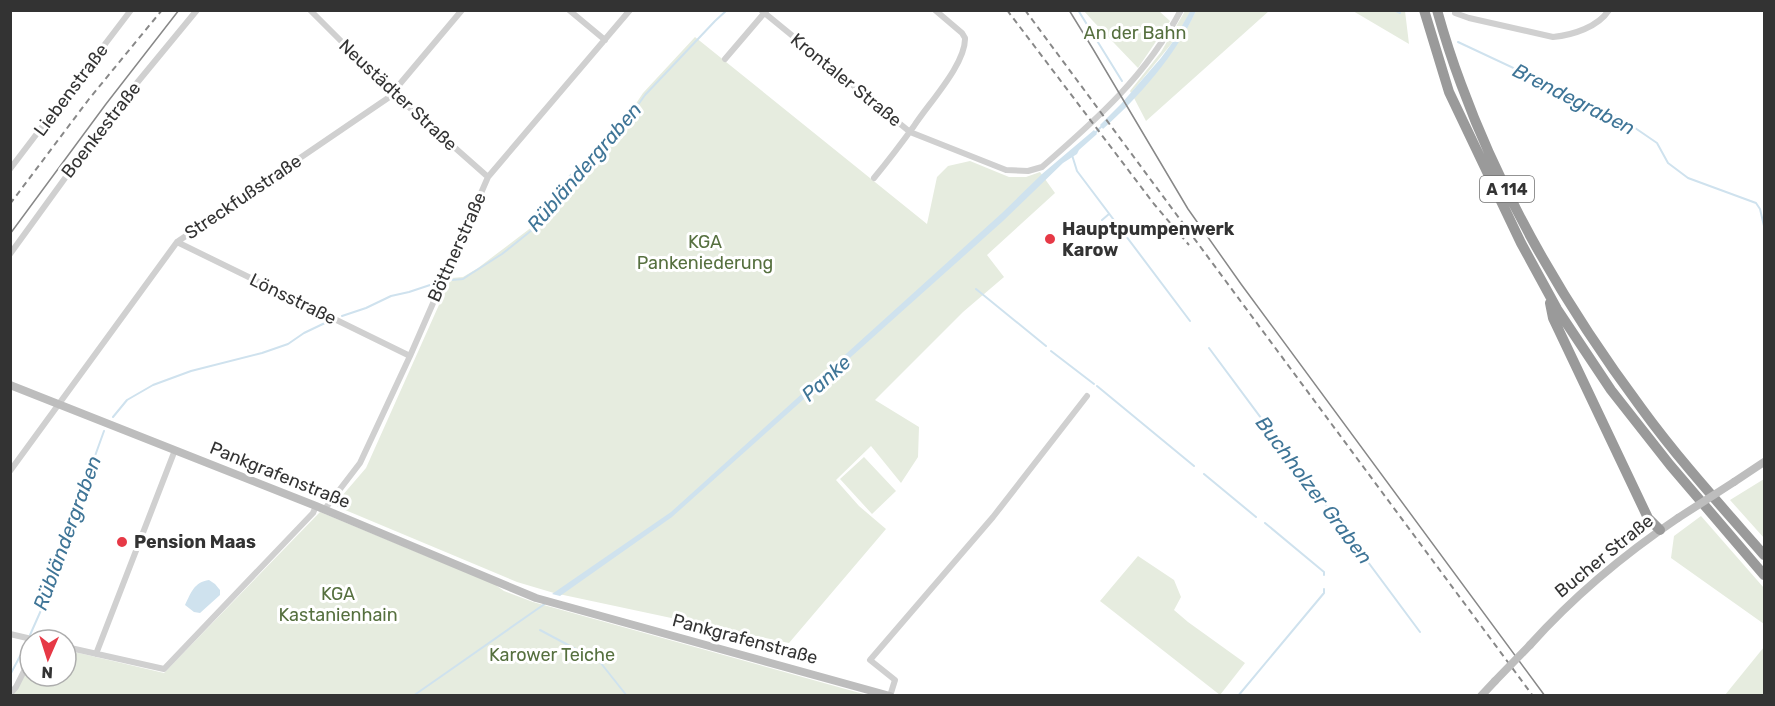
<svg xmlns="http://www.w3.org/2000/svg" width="1775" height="706" viewBox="0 0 1775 706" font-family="Rubik,sans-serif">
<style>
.green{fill:#e6ecdf}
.water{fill:#cfe2ee}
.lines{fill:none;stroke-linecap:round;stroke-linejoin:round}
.stream{stroke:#cfe2ee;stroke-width:2}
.minor{stroke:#d0d0d0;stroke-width:6}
.secondary{stroke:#bdbdbd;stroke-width:8}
.motorway{stroke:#9a9a9a;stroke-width:10}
.tram{stroke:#888;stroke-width:1.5}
.rail{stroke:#888;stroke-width:2;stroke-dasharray:6 4.5;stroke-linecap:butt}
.secondary-bridge{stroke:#bdbdbd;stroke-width:8}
.poi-dot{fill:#e63946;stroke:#fff;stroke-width:2}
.labels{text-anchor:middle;stroke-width:6;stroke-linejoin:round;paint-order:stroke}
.shield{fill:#fff;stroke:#707070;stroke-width:1.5}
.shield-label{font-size:16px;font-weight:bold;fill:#333}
.park-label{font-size:18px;fill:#56703f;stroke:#fff}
.street-label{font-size:18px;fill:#333;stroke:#fff}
.poi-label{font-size:18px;font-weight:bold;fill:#333;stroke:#fff;text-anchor:start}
.water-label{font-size:20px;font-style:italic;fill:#3f7597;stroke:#fff}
</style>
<rect width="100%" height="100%" fill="#fff"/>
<path class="green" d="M1084,11h75l11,10 -32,47 -46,-48z
M1185,11h6l-19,32 -41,50 -1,-2 31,-39z
M1196,11h73l-123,110 -12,-23c23,-27 47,-55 62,-87z
M1353,11h52l4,33z
M695,37l232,187 10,-47 11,-11 22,-5 39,16h17l14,-5 15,21 -68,62 17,22 -41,35 -88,88 44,27 -1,30 -17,26 -30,-37 -35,34 23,26 27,23 -97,114 -235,-50 -37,-11 -179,-75 -3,-3 31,-36 85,-190 12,-1 15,-9 67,-51 22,-37 66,-72 10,-15z
M864,457l32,34 -24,23 -32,-35z
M1764,479v59l-34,-38z
M320,512l174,72 10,7 29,11 334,93 -855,1 18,-31v11h36v-26l98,23z
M1701,516l63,72v36l-93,-66 3,-22z
M1138,556l36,24 7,17 -7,13 14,12 57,41 -25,32 -120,-94z
M1764,647v48h-39z"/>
<path class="water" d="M1191,10l5,1c-21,45 -56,85 -93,118l-3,-4 21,-21 40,-46 11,-15z
M1094,130l3,4 -18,16 -2,4 -14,9 -60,58 -331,296 -112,79 -8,-2 119,-82 331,-299 40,-39z
M209,580l6,4 5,6v5l-20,18 -6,-1 -9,-7c6,-12 9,-23 24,-25z"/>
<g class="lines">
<path class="stream" d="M1078,10l44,71
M1394,10l6,3
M1458,42l164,77 35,24 11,20 20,15 68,25 4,6 4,17
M1094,134l9,-9
M1072,155l5,16 113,150
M1102,220l7,-6
M452,280l11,-1 6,-4 33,-21 35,-28 32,-49 66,-68 10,-14 70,-74 12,-11
M976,289l70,57
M342,316l24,-8 25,-12 18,-4 24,-8
M1209,348l211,284
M1051,351l43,33
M1097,386l97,80
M113,417l14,-17 26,-15 38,-14 71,-18 26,-9 16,-11 23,-11
M1204,474l52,43
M1265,523l59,49v3
M540,630l60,32 27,34
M30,635l16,-36 15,-49 43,-119
M10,675l17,-32
M413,696l133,-93
M1238,696l86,-103v-4"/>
<path class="minor" d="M310,10l83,83 95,84
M569,10l36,30
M761,10l149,122 96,38 22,1 14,-4c55,-48 104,-91 139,-157
M1455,13l14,5 84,19c20,-2 45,-10 56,-27
M725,59l41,-48
M10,169l121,-159
M874,178c14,-17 27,-34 40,-52 14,-22 52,-62 51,-88l-3,-5 -27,-23
M177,242l233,114
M10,254l103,-142 84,-102
M10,471l167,-229 211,-144 74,-88
M324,510l36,-47 50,-107 78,-179 142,-167
M10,634l26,6
M66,647l98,22 149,-156 3,-7
M96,654l79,-204
M10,694l6,-7 14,-28
M890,696l5,-16 -25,-20 123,-143 94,-121"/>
<path class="secondary" d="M10,385l306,121 220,92 354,98
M1734,482l30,-20
M1530,645c44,-49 93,-90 148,-127
M1481,696l14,-15"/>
<path class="motorway" d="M1424,10l25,82 72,151 36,66 54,81 59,75 94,110
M1437,10c7,25 15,50 24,74 42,115 108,227 181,325 37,51 81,99 122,146
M1550,303l3,15 95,200 12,12"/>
<path class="tram" d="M1069,10l24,39 95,160 53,75 304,412
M10,234l96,-130 73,-94"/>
<path class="rail" d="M1007,10l147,194 35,41
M1025,10l508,686
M10,204l79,-105 73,-89"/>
<path class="secondary-bridge" d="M1678,518l56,-36
M1495,681l35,-36"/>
</g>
<g class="poi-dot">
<circle cx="1050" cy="239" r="6"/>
<circle cx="122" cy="542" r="6"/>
</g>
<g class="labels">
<rect class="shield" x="1480" y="176" width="54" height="26" rx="4.5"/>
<g class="shield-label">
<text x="1507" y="195">A 114</text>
</g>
<g class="park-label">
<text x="1135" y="39">An der Bahn</text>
<text x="705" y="248">KGA<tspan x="705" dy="21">Pankeniederung</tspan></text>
<text x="338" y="600">KGA<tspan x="338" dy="21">Kastanienhain</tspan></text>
<text x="552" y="661">Karower Teiche</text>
</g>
<g class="street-label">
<text transform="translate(846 80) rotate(39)" y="6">Krontaler Straße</text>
<text transform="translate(71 90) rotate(-53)" y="6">Liebenstraße</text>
<text transform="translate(398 95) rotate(43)" y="6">Neustädter Straße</text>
<text transform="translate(101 130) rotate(-52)" y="6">Boenkestraße</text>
<text transform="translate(243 197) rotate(-34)" y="6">Streckfußstraße</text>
<text transform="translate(457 247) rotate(-66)" y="6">Böttnerstraße</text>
<text transform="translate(293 299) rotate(26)" y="6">Lönsstraße</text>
<text transform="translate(280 475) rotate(22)" y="6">Pankgrafenstraße</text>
<text transform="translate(1604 556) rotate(-39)" y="6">Bucher Straße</text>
<text transform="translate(745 639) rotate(15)" y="6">Pankgrafenstraße</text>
</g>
<g class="poi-label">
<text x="1062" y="235">Hauptpumpenwerk<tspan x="1062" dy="21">Karow</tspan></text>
<text x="134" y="548">Pension Maas</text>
</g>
<g class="water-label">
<text transform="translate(1574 99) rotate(27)" y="7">Brendegraben</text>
<text transform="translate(584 167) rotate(-49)" y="7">Rübländergraben</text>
<text transform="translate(826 378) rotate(-42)" y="7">Panke</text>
<text transform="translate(1314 490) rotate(53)" y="7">Buchholzer Graben</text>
<text transform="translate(67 533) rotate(-70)" y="7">Rübländergraben</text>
</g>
</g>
<rect width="1775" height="706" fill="none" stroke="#333333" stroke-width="24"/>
<g transform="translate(48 658) rotate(183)"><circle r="28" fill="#ffffff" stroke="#adadad" stroke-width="1.5"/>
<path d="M0-4.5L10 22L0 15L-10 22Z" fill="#e63946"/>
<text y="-9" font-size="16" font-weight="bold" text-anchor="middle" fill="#333333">N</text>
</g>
</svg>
